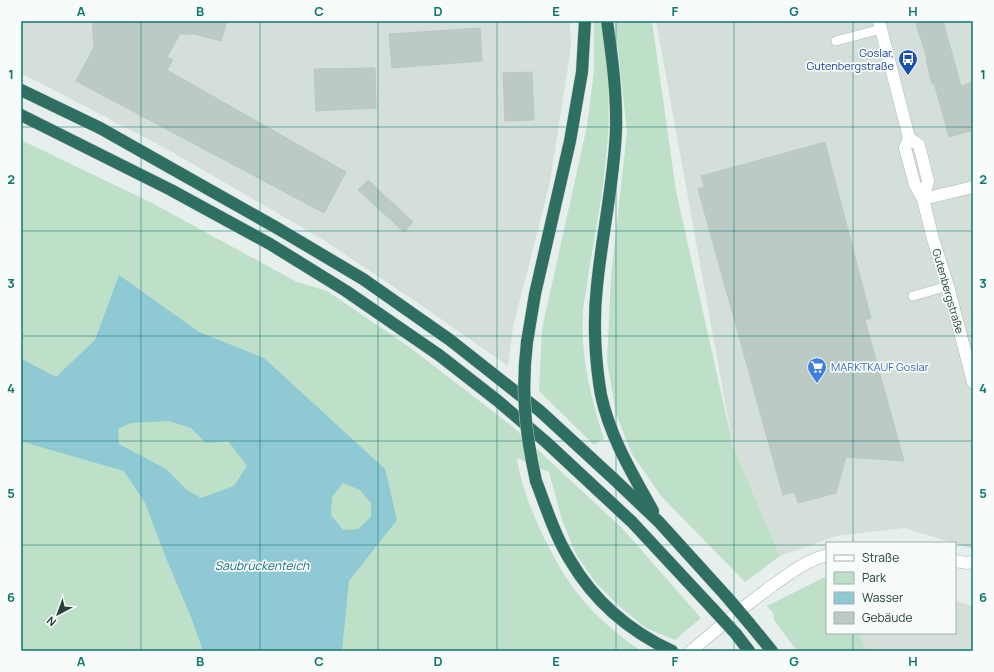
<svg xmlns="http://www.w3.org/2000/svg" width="994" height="672" viewBox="0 0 994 672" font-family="Manrope,sans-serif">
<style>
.built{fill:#d4dfda}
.green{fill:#bfe0c8}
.water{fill:#8ec9d4;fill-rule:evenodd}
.building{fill:#bbcac4;stroke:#b8c9c2}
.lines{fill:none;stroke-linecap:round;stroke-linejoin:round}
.lane-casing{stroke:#a8b8b2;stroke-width:10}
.street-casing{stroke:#a8b8b2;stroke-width:13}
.highway-casing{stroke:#c2cac8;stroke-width:13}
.lane{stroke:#fff;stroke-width:9}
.street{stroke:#fff;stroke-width:12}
.highway{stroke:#2f6f62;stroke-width:12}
.highway-bridge-casing{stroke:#c2cac8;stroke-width:13;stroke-linecap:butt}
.highway-bridge{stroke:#2f6f62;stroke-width:12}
.grid{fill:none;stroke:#0f766e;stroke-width:1;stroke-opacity:0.55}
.labels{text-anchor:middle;stroke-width:3.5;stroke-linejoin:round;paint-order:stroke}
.transit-label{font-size:11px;fill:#164399;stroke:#f7fbf9;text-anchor:end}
.street-label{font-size:11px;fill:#24423a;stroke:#f7fbf9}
.shop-label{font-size:11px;fill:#366cbe;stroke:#f7fbf9;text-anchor:start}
.water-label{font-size:12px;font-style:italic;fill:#1c6f80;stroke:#f7fbf9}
.neatline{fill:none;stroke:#0f766e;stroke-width:1.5}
.grid-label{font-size:13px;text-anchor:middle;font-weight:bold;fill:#0f766e}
</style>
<rect width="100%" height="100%" fill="#e6efeb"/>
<path class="built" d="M21,21h549l1,26 -21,135 -37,145 -5,39 -87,-61 -99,-66 -157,-91 -144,-75z
M656,21h317v528l-69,-21 -68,8 -56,20 -47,-110z
M955,601l18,5v45h-106l-8,-18h96z"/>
<path class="green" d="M594,21h6c10,49 11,98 5,147 -4,36 -11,72 -17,108 -1,12 -4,24 -5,36 -3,43 8,87 21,127l-10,6 -55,-54 3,-62 45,-203 7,-55z
M615,21h37l24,170 57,255 47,110 -35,26 -84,-86 -29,-42 -16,-40 -9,-53 4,-84 16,-145z
M21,140l131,63 145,79 30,9 81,55 104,80 111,103 78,89 -26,22 -29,-12 -27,-22 -24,-24 -19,-28 -14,-34 -13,-48 -32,-14c5,40 36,104 61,136 17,22 40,41 63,57h-620z
M827,576v57h32l8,18h-70l-23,-31 -1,-7 -6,-7z"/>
<path class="water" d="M119,275l80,57 65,26 121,111 12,51 -48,61 -7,70h-139l-12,-34 -23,-54 -23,-60 -21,-32 -101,-29 -2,-3v-134l1,54 34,18 39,-37zM168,421l23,7 15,15 22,-2 19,25 -13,20 -33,12 -14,-8 -21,-21 -47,-25 -1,-15 13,-6zM343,483l17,7 11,13v14l-13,12 -15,1 -12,-15 1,-18z"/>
<path class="building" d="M92,21h135l-6,20 -26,-7h-15l-13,23 6,3 -6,10 179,102 -22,41 -248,-132 18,-34z
M915,21h28l18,65 12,-4v48l-24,7 -15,-54 -2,1 -6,-25 1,-1z
M480,28l2,33 -90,7 -3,-34z
M375,68l1,40 -60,3 -2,-42z
M532,72l2,48 -29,1 -2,-48z
M825,142l46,176 -6,2 39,141 -58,-4 -10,36 -38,10 -3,-11 -12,3 -85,-306 6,-2 -3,-11z
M368,180l45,42 -9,10 -46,-42z"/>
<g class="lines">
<g class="lane-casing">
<path id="lane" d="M836,41l45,-12
M913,296l35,-10"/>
</g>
<g class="street-casing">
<path id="street" d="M879,21l30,117 -4,10 10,37 8,14 10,40 15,47 25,96
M909,138l10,7 9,36 -5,18
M923,199l50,-12
M955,561l13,2 5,-2
M691,651c26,-22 53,-45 81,-65 18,-13 33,-25 55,-31"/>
</g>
<g class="highway-casing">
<path id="highway" d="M607,21c5,36 10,72 9,109 -2,52 -14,104 -19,156 -4,34 -2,75 4,109 9,42 31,78 52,116
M21,90l79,38 177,100 86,51 87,61 90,71 76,70 43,41 68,75
M21,115l150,75 99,54 76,47 93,64 59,46 48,41 86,80 81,87
M527,342l8,-48 35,-153 12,-69 3,-51
M536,481c10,26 19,55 34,79 24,41 59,71 102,91
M749,623l23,28
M736,634l13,17"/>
</g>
<use href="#lane" class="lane"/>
<use href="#street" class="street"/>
<use href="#highway" class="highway"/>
<g class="highway-bridge-casing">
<path id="highway-bridge" d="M527,342c-6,49 -2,90 9,139
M727,597l22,26
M713,609l23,25"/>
</g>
<use href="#highway-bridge" class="highway-bridge"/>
</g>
<path class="grid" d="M141,21v630M260,21v630M378,21v630M497,21v630M616,21v630M734,21v630M853,21v522M21,127h952M21,231h952M21,336h952M21,441h952M21,545h806M955,545h18M853,633v18"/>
<defs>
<g id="bus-pin" transform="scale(1)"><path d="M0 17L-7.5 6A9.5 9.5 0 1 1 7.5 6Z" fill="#1a4fb4" stroke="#f7fbf9"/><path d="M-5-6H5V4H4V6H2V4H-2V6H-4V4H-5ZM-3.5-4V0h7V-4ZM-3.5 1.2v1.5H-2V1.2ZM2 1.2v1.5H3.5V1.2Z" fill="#fff"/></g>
<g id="supermarket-pin" transform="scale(1)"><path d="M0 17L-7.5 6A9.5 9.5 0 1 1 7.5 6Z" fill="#3f7fe0" stroke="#f7fbf9"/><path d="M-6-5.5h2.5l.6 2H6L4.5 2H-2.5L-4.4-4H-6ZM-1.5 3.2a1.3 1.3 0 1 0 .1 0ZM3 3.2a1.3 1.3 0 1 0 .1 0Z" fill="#fff"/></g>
</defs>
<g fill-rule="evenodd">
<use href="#bus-pin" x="908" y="59"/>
<use href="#supermarket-pin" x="817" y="367"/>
</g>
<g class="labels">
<g class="transit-label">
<text x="894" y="57">Goslar,<tspan x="894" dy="13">Gutenbergstraße</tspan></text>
</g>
<g class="street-label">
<text transform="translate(948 291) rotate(74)" y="4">Gutenbergstraße</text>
</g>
<g class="shop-label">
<text x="831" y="371">MARKTKAUF Goslar</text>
</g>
<g class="water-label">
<text x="262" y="570">Saubrückenteich</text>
</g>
</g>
<rect width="994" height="672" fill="none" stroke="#f7fbf9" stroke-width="44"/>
<rect x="826" y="542" width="130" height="92" fill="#f7fbf9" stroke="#a3b1ad"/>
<rect x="834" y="555" width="20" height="6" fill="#ffffff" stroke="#a3b1ad"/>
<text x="862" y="562" font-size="12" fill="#24423a">Straße</text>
<rect x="834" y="572" width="20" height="12" fill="#bfe0c8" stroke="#a3b1ad"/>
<text x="862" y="582" font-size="12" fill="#24423a">Park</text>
<rect x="834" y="592" width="20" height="12" fill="#8ec9d4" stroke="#a3b1ad"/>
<text x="862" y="602" font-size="12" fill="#24423a">Wasser</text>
<rect x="834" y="612" width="20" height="12" fill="#bbcac4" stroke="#a3b1ad"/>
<text x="862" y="622" font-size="12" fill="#24423a">Gebäude</text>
<g transform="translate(58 614) rotate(221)" stroke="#f7fbf9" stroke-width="3" paint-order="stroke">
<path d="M0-3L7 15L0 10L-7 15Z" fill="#24423a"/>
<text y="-6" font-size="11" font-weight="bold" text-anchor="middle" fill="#24423a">N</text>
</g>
<rect x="22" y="22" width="950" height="628" class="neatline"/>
<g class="grid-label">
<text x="81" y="16">A</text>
<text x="200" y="16">B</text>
<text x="319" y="16">C</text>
<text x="438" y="16">D</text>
<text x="556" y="16">E</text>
<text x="675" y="16">F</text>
<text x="794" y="16">G</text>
<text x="913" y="16">H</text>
<text x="11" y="79">1</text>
<text x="983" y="79">1</text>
<text x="11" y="184">2</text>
<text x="983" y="184">2</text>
<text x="11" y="288">3</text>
<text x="983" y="288">3</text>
<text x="11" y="393">4</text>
<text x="983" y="393">4</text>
<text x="11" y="498">5</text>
<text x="983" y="498">5</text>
<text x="11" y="602">6</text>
<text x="983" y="602">6</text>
<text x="81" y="666">A</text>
<text x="200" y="666">B</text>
<text x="319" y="666">C</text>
<text x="438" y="666">D</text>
<text x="556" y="666">E</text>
<text x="675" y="666">F</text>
<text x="794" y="666">G</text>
<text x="913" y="666">H</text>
</g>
</svg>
